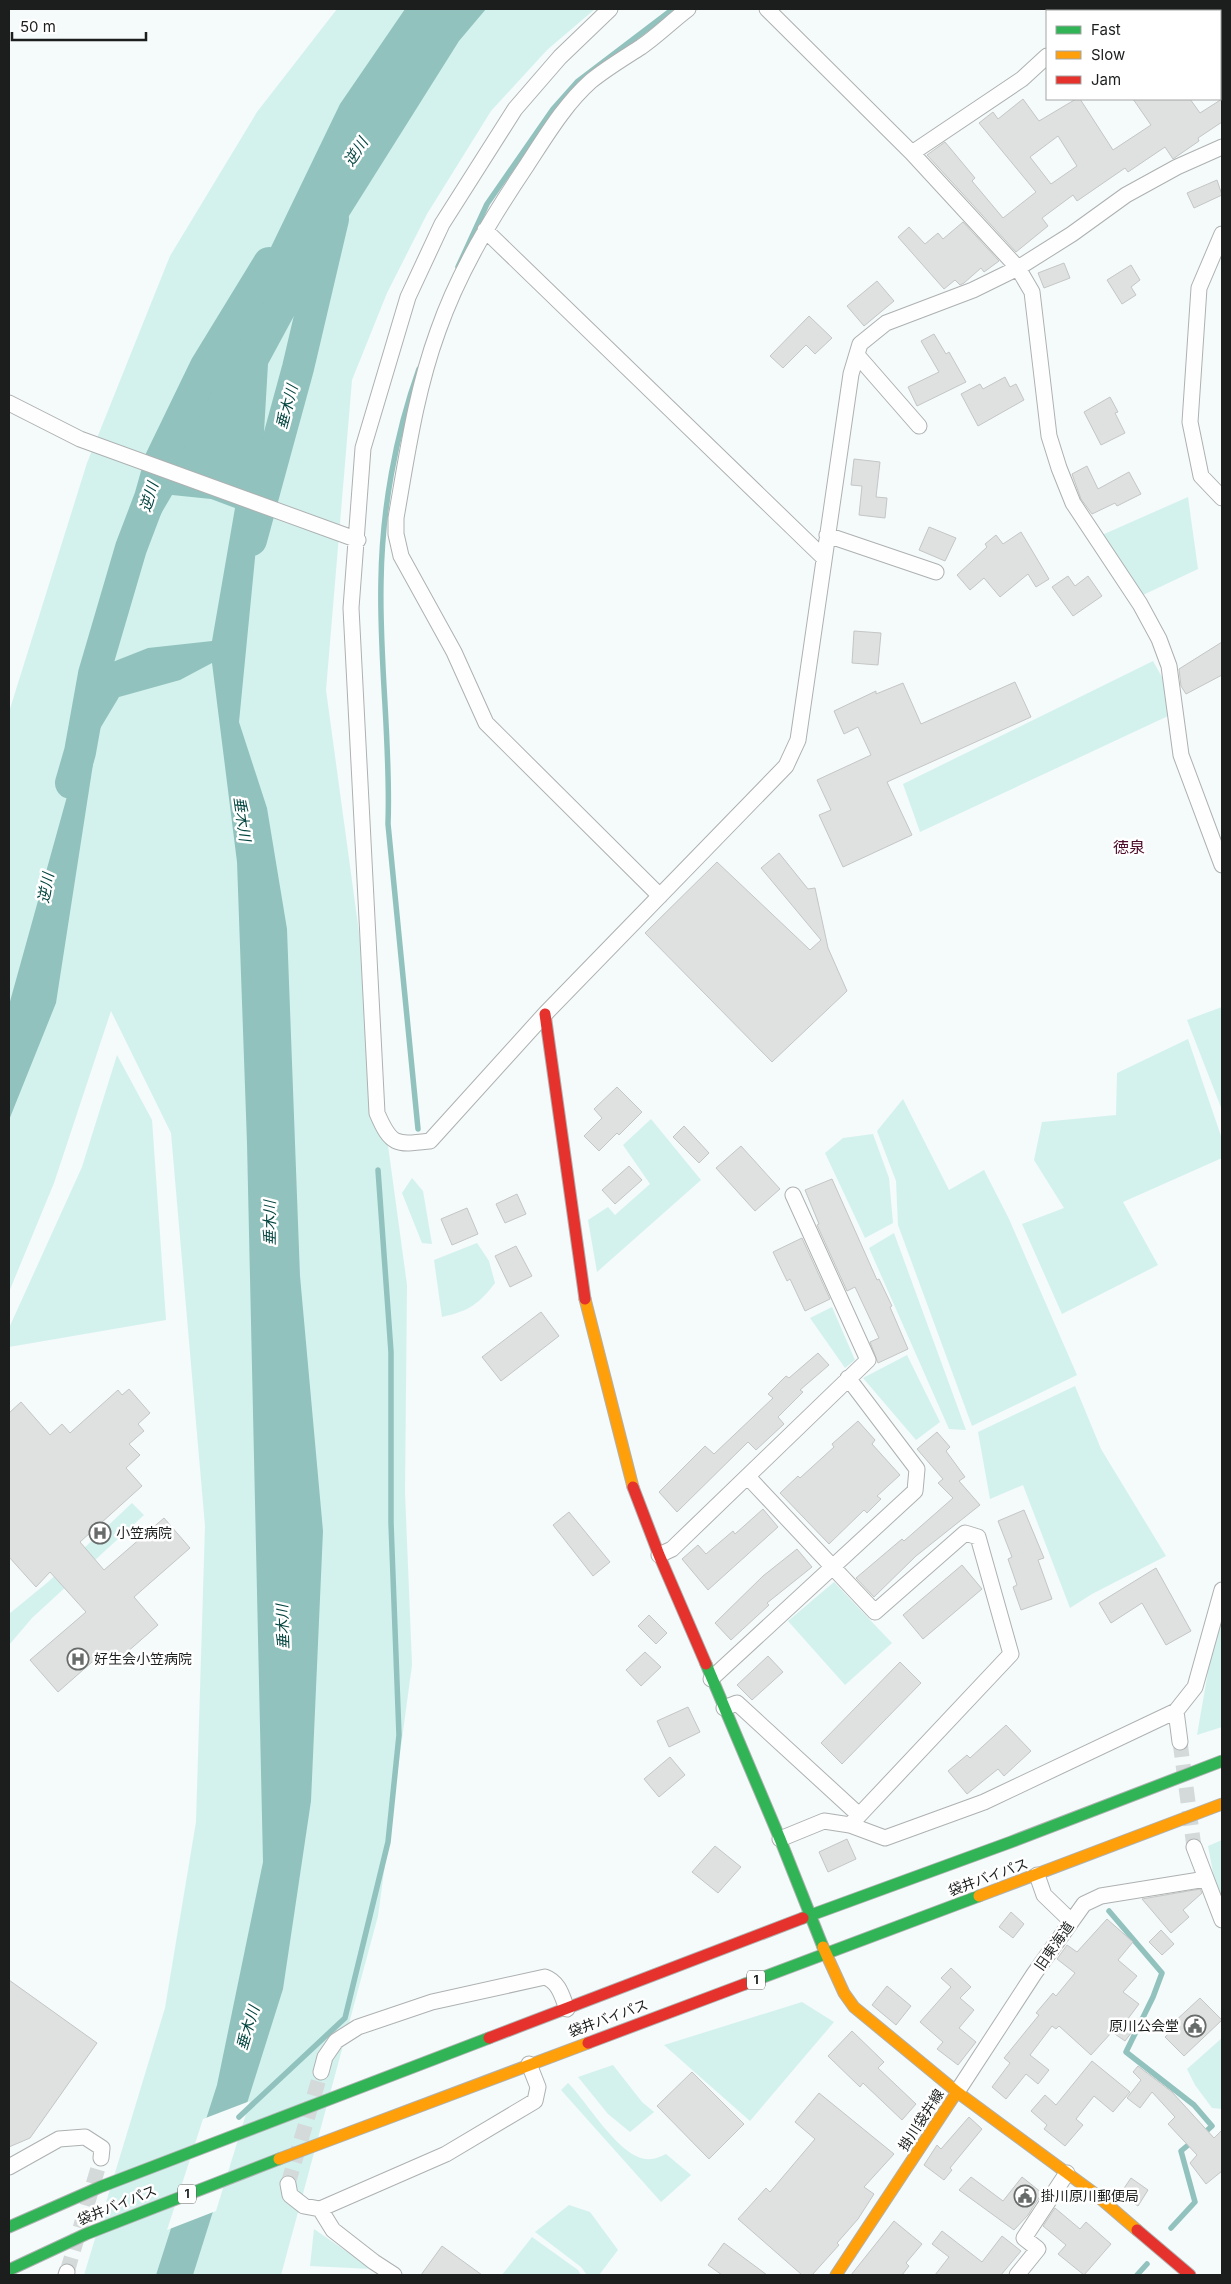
<svg xmlns="http://www.w3.org/2000/svg" width="1231" height="2284" viewBox="0 0 1231 2284" font-family="Inter,'Noto Sans JP',sans-serif">
<style>
.green{fill:#d3f2ee}
.water{fill:#92c2bd;fill-rule:evenodd}
.pier{fill:#f5fafa}
.lines{fill:none;stroke-linecap:round;stroke-linejoin:round}
.stream{stroke:#92c2bd;stroke-width:5.5}
.river{stroke:#92c2bd;stroke-width:32}
.building{fill:#dfe0e0;stroke:#c5c6c6;fill-rule:evenodd}
.street-tunnel{stroke:#d4d9d9;stroke-width:15;stroke-dasharray:15 8;stroke-linecap:butt}
.street-casing{stroke:#aeb1b1;stroke-width:17}
.fast-casing{stroke:#aeb1b1;stroke-width:13}
.slow-casing{stroke:#aeb1b1;stroke-width:13}
.jam-casing{stroke:#aeb1b1;stroke-width:13}
.street{stroke:#fefefe;stroke-width:15}
.fast{stroke:#30b455;stroke-width:11}
.slow{stroke:#ff9f0a;stroke-width:11}
.jam{stroke:#e5322d;stroke-width:11}
.labels{text-anchor:middle;stroke-width:5;stroke-linejoin:round;paint-order:stroke}
.shield{fill:#fff;stroke:#5f6261;stroke-width:1}
.shield-label{font-size:12px;font-weight:bold;fill:#1b1e1d}
.poi-label{font-size:14px;fill:#1b1e1d;stroke:#fff;text-anchor:start}
.street-label{font-size:14px;fill:#1b1e1d;stroke:#fff}
.water-label{font-size:15px;font-style:italic;fill:#034540;stroke:#fff}
.quarter-label{font-size:16px;fill:#4f0d2b;stroke:#fff}
</style>
<rect width="100%" height="100%" fill="#f5fafa"/>
<path class="green" d="M337,9h258l-48,41 -56,61 -64,103 -40,79 -35,87 -26,310 81,595 -2,207 7,173 -34,251 -97,359h-197l81,-267 31,-186 9,-296 -34,-393 -60,-122 -57,172 -45,109v-580l78,-249 83,-207 87,-144z
M1188,497l10,72 -55,26 -41,-60z
M1153,661l10,18 5,37 -248,116 -17,-48z
M1222,1007v103l-35,-90z
M1188,1039l34,100v19l-99,44 35,63 -96,49 -40,-90 42,-16 -30,-48 8,-38 74,-7 1,-42z
M117,1055l35,65 14,200 -157,27v-19l73,-161z
M903,1099l46,91 35,-20 25,49 68,156 -105,51 -74,-201 -2,-44 -19,-50z
M651,1119l50,61 -104,92 -9,-52 20,-13 7,8 35,-31 -27,-39z
M873,1134l16,44 4,45 -28,15 -40,-85 18,-15z
M412,1178l11,13 9,53 -10,-1 -20,-50z
M894,1233l72,197 -17,-1 -80,-181z
M477,1243l12,18 6,22c-16,21 -26,28 -53,34l-8,-57z
M832,1307l23,53 -10,8 -35,-50z
M907,1355l33,67 -24,18 -53,-62z
M1075,1386l26,63 65,107 -74,38 -22,14 -47,-123 -33,14 -12,-67z
M132,1503l12,12 -112,103 -23,27v-31l39,-32z
M834,1582l58,61 -47,42 -57,-64z
M1222,1588v139l-25,8 24,-138z
M1222,1840v79l-14,-73z
M802,2002l32,20 -84,99 -86,-76z
M1222,2038v71l-10,-1 -17,-23 -8,-16z
M613,2065l29,37 12,10 -24,20 -22,-18 -30,-37z
M568,2083c19,18 54,80 83,76 5,0 10,-3 15,-5l25,21 -30,27 -100,-112z
M569,2205l21,7 28,38 -19,25h-12l-6,-8 -46,-35z
M314,2229l58,40 -62,-3z
M532,2237l46,33 3,5h-79z"/>
<path class="water" d="M405,9h81l-27,32 -117,186 -74,137 -9,153 -20,205 28,86 20,121 13,347 23,255 -12,270 -28,188 -90,286h-37l61,-190 46,-223 -16,-719 -10,-281 -25,-199 -32,17 -61,17 -21,35 -42,271 -47,117v-115l141,-507 190,-394zM172,495l39,4 24,9 -23,133 -64,7 -38,15 42,-134z"/>
<path class="pier" d="M250,2101l-34,110 -49,19 36,-111z"/>
<g class="lines">
<path class="stream" d="M458,267l29,-63 66,-95 24,-27 96,-73
M418,1129l-30,-305c3,-81 -9,-162 -7,-243 1,-70 14,-145 38,-212
M1109,1911l53,62 -9,24 -27,55 68,53 18,21 -9,8
M239,2117l106,-99 43,-176 11,-107 -8,-212v-171l-13,-182
M1171,2228l24,-26 -14,-51 12,-10
M1137,2275l10,-11"/>
<path class="river" d="M251,540l47,-172 35,-149
M71,783l9,-31 14,-78 37,-126 19,-50 11,-39 45,-93 63,-103"/>
</g>
<path class="building" d="M1023,99l16,22 37,-22h4l33,51 38,-25 -18,-26h57l10,14 22,-14v23l-24,16 1,3 -26,18 -8,-12 -37,25 -3,-4 -48,33 -4,-6 -31,23 6,8 -32,26 -89,-97 18,-13 30,36 -3,3 31,37 33,-26 -57,-69 14,-11 5,7zM1058,136l19,30 -26,18 -21,-27z
M1217,180l5,15 -28,13 -7,-15z
M963,222l36,39 -15,11 -3,-4 -17,15 -4,2 -5,-5 -11,9 -46,-52 11,-10 16,17 13,-11 5,6z
M1064,263l6,15 -26,10 -6,-15z
M1131,265l9,15 -9,7 5,8 -14,9 -15,-24z
M877,281l17,20 -30,25 -17,-20z
M809,316l23,22 -17,16 -9,-9 -23,23 -13,-12z
M934,334l12,20 3,-2 17,30 -49,24 -9,-19 31,-15 -18,-31z
M1005,377l5,10 6,-3 8,16 -46,26 -17,-32 19,-10 3,5z
M1110,397l8,15 -3,1 10,20 -24,12 -17,-33z
M854,459l26,3 -4,35 11,1 -2,20 -26,-3 3,-29 -11,-1z
M1087,466l11,23 31,-17 12,22 -24,12 -2,-3 -23,11 -11,-15 -9,-25z
M929,527l27,11 -11,23 -26,-11z
M1021,532l28,47 -13,8 -8,-13 -28,23 -16,-19 -14,12 -13,-15 30,-28 -2,-3 11,-9 7,9z
M1068,576l7,10 13,-10 14,20 -29,20 -21,-29z
M854,631l27,2 -3,32 -26,-2z
M1222,642v33l-36,19 -5,-8 -2,-17z
M1015,682l16,35 -144,65 25,53 -69,32 -24,-52 12,-5 -14,-30 54,-25 -13,-28 -14,7 -10,-23 42,-20v3l27,-11 18,41z
M779,853l29,36 7,-1 13,60 19,43 -75,71 -127,-129 72,-71 93,88 11,-10 -60,-72z
M617,1087l25,25 -23,23 -2,-2 -18,18 -15,-15 18,-18 -8,-9z
M684,1126l25,27 -10,10 -26,-26z
M741,1146l39,43 -25,22 -39,-43z
M629,1166l13,14 -27,24 -13,-14z
M832,1179l45,101 2,-1 13,27 -2,1 18,42 -30,14 -8,-21 9,-4 -24,-51 -8,4 -30,-66 2,-1 -14,-34z
M517,1194l9,20 -21,9 -9,-19z
M467,1208l11,26 -26,11 -11,-26z
M802,1238l28,61 -25,12 -15,-32 -3,2 -14,-29z
M516,1246l16,30 -22,11 -15,-31z
M541,1312l18,24 -58,45 -19,-24z
M818,1353l11,12 -29,25 3,2 -25,25 6,7 -28,26 -8,-8 -71,70 -18,-20 46,-46 9,8 59,-56 -5,-4 18,-18 3,2z
M129,1389l21,24 -12,11 6,7 -15,13 11,11 -14,13 16,18 -62,56 24,28 60,-52 26,30 -56,49 24,28 -48,42 -10,-12 -42,37 -28,-32 56,-48 -36,-40 -14,15 -27,-30v-144l12,-11 29,33 12,-11 8,9 48,-43 4,5z
M858,1421l17,19 -3,4 28,31 -23,21 4,3 -14,14 -3,-3 -35,34 -49,-51 18,-17 2,2 34,-31 -2,-3z
M937,1432l13,15 -4,4 19,26 -6,4 21,24 -64,51 -42,41 -18,-19 46,-39 2,2 49,-43 -15,-15 5,-4 -26,-30z
M763,1509l15,18 -70,63 -26,-31 16,-14 8,9 27,-23 2,3z
M1024,1510l20,48 -6,2 14,39 -31,11 -8,-23 4,-2 -9,-26 4,-2 -14,-36z
M569,1512l41,50 -17,14 -40,-51z
M797,1549l15,18 -45,36 2,2 -38,35 -16,-17 48,-47z
M962,1565l20,24 -59,50 -20,-24z
M1156,1568l35,63 -25,14 -24,-42 -31,20 -12,-20z
M649,1615l18,18 -11,11 -18,-18z
M645,1652l16,15 -20,19 -15,-16z
M768,1656l15,16 -31,28 -15,-15z
M900,1662l21,21 -79,81 -21,-21z
M688,1707l12,25 -31,15 -12,-26z
M1006,1725l25,26 -27,25 -6,-7 -31,25 -19,-23 19,-16 3,3z
M670,1757l15,18 -26,22 -15,-18z
M847,1839l9,20 -28,13 -9,-20z
M715,1846l26,21 -23,26 -26,-21z
M1200,1889l2,4 -19,17 6,7 -18,16 -29,-34z
M1011,1912l13,12 -11,14 -14,-11z
M1107,1919l26,23 -15,18 19,16 -14,16 16,12 -12,16 8,8 -10,13 -13,-9 -21,23 -32,-29 -3,3 -4,-3 -22,29 19,15 -11,14 -12,-10 -20,25 -14,-12 18,-24 -6,-5 35,-43 -3,-2 17,-20 3,3 19,-23 -18,-14 10,-14 10,7z
M1161,1930l13,14 -12,11 -13,-13z
M951,1968l20,19 -11,11 14,12 -15,18 17,14 -18,23 -21,-16 6,-7 -23,-20 31,-35 -10,-9z
M9,1980l88,63 -67,95 -21,9z
M887,1986l24,20 -15,19 -24,-20z
M1200,1998l22,22 -38,36 -19,-19 10,-9 -3,-4z
M852,2031l32,31 -6,6 38,36 -14,16 -39,-37 -3,4 -32,-31z
M1092,2061l38,31 -17,20 -19,-16 -18,23 7,6 -18,21 -21,-17 3,-4 -16,-14 14,-16 11,10z
M1138,2066l34,26 42,46 8,-8v41l-16,13 -16,-21 7,-8 -29,-31 7,-7 -23,-25 -12,16 -13,-10 14,-18 -8,-8z
M692,2072l52,52 -35,35 -52,-53z
M819,2093l75,61 -30,33 10,7 -16,25 -21,24 2,2 -27,30h-10l-64,-56 28,-31 4,4 45,-53 -20,-17z
M969,2117l13,12 -32,39 2,2 -8,10 -20,-15 13,-20 4,4z
M971,2177l32,24 19,-24 20,16 -14,22 -14,15 -55,-40z
M1131,2178l17,12 -10,16 -18,-12z
M1055,2208l25,21 6,-7 25,22 -27,31 -26,-21 8,-9 -23,-19z
M894,2221l28,23 -16,19 3,3 -7,9h-51z
M942,2231l40,31 20,-26 19,15 -20,24h-66l14,-18 -17,-13z
M724,2243l43,32h-45l-14,-10z
M442,2246l40,29h-61z"/>
<g class="lines">
<path class="street-tunnel" d="M1180,1742l14,105
M288,2184l33,-112
M67,2272l34,-114"/>
<g class="street-casing">
<path id="street" d="M610,9l-50,48 -45,52 -73,115 -34,73 -45,151 -12,160 26,505c14,33 19,32 53,28l115,-127 241,-248 12,-26 53,-366 9,-30 26,-21 87,-33 45,-22 54,-34 54,-39 51,-28 45,-20
M767,9l145,144 106,115 14,24 17,144 10,32 14,35 67,101 19,35 10,27 12,89 41,110
M1209,9l1,2
M1108,11l4,-2
M1220,34l2,6
M912,153l110,-74 25,-23
M485,230l339,328
M1222,234l-23,54 -9,134 11,54 21,22
M857,355l62,71
M9,403l71,36 278,101
M827,535l109,37
M660,896l-174,-173 -32,-71 -53,-96 -5,-22v-16c11,-63 20,-127 42,-187 21,-60 54,-114 89,-166 19,-29 38,-61 64,-84 16,-13 33,-23 50,-34 16,-11 31,-26 47,-38
M748,1477l127,135 90,-79 13,4 33,117 -161,171
M659,1555l13,-6 196,-189 -75,-165
M711,1679l204,-188 2,-22 -69,-91
M724,1708l13,-5 122,112
M1176,1711l4,31
M780,1839l44,-18 26,4 35,13 99,-36 192,-91 19,-24 27,-97
M1194,1847l28,73
M1037,1875l7,20 27,26
M321,2072l4,-15 11,-16 22,-14 74,-25 113,-25c14,5 17,19 22,32
M957,2092l77,-118 50,-70 17,-8 105,-17
M9,2167l50,-28 26,-2 17,11 -1,10
M288,2184l2,11 14,11 16,3 126,-55 89,-53 3,-14 -9,-23
M320,2209l13,21 41,32 20,13
M66,2275l1,-3
M1017,2275l21,-26 -14,-11 43,-65"/>
</g>
<g class="fast-casing">
<path id="fast" d="M706,1664l74,175 43,108
M803,1918l208,-76 211,-81
M745,1984l234,-88
M9,2227l91,-40 389,-149
M9,2270l77,-36 193,-75"/>
</g>
<g class="slow-casing">
<path id="slow" d="M585,1299l48,188
M979,1896l243,-92
M823,1947l21,46 10,14 103,85 137,101 43,37
M279,2159l309,-116
M836,2275l121,-183"/>
</g>
<g class="jam-casing">
<path id="jam" d="M545,1014l40,285
M633,1487l26,68 47,109
M489,2038l314,-120
M588,2043l157,-59
M1137,2230l53,45"/>
</g>
<use href="#street" class="street"/>
<use href="#fast" class="fast"/>
<use href="#slow" class="slow"/>
<use href="#jam" class="jam"/>
</g>
<defs>
<g id="hospital-ring" transform="scale(1.125)"><circle r="9.5" fill="#fff" stroke="#676b6a" stroke-width="1.5"/><path d="M-5-5h3v3.5h4V-5h3V5h-3V1.5h-4V5h-3Z" fill="#676b6a"/></g>
<g id="civic-ring" transform="scale(1.125)"><circle r="9.5" fill="#fff" stroke="#676b6a" stroke-width="1.5"/><path d="M-.6-6.5H3V-4.5H.6V-3L4-1V1h2V6H-6V1h2V-1L-.6-3ZM-1.2 2.5V6h2.4V2.5Z" fill="#676b6a"/></g>
</defs>
<g fill-rule="evenodd">
<use href="#hospital-ring" x="100" y="1533"/>
<use href="#hospital-ring" x="78" y="1659"/>
<use href="#civic-ring" x="1195" y="2026"/>
<use href="#civic-ring" x="1025" y="2196"/>
</g>
<g class="labels">
<g class="shield">
<rect x="747" y="1970.5" width="18" height="19" rx="4"/>
<rect x="178" y="2184.5" width="18" height="19" rx="4"/>
</g>
<g class="shield-label">
<text x="756" y="1984">1</text>
<text x="187" y="2198">1</text>
</g>
<g class="poi-label">
<text x="116" y="1538">小笠病院</text>
<text x="94" y="1664">好生会小笠病院</text>
<text x="1179" y="2031" text-anchor="end">原川公会堂</text>
<text x="1041" y="2201">掛川原川郵便局</text>
</g>
<g class="street-label">
<text transform="translate(988 1877) rotate(-20)" y="5">袋井バイパス</text>
<text transform="translate(1054 1946) rotate(-55)" y="5">旧東海道</text>
<text transform="translate(608 2018) rotate(-20)" y="5">袋井バイパス</text>
<text transform="translate(921 2120) rotate(-57)" y="5">掛川袋井線</text>
<text transform="translate(117 2205) rotate(-22)" y="5">袋井バイパス</text>
</g>
<g class="water-label">
<text transform="translate(356 152) rotate(-57)" y="5">逆川</text>
<text transform="translate(287 407) rotate(-75)" y="5">垂木川</text>
<text transform="translate(149 497) rotate(-73)" y="5">逆川</text>
<text transform="translate(242 819) rotate(82)" y="5">垂木川</text>
<text transform="translate(46 888) rotate(-80)" y="5">逆川</text>
<text transform="translate(270 1223) rotate(-90)" y="5">垂木川</text>
<text transform="translate(283 1627) rotate(-92)" y="5">垂木川</text>
<text transform="translate(248 2028) rotate(-73)" y="5">垂木川</text>
</g>
<g class="quarter-label">
<text x="1129" y="853">徳泉</text>
</g>
</g>
<rect width="1231" height="2284" fill="none" stroke="#1b1e1d" stroke-width="20"/>
<rect x="1046" y="10" width="175" height="90" fill="#ffffff" stroke="#a4a5a5"/>
<rect x="1056" y="26" width="25" height="8" fill="#30b455" stroke="#a4a5a5"/>
<text x="1091" y="35" font-size="15" fill="#1b1e1d">Fast</text>
<rect x="1056" y="51" width="25" height="8" fill="#ff9f0a" stroke="#a4a5a5"/>
<text x="1091" y="60" font-size="15" fill="#1b1e1d">Slow</text>
<rect x="1056" y="76" width="25" height="8" fill="#e5322d" stroke="#a4a5a5"/>
<text x="1091" y="85" font-size="15" fill="#1b1e1d">Jam</text>
<path d="M12 32v8h134v-8" fill="none" stroke="#1b1e1d" stroke-width="2.5"/>
<text x="20" y="32" font-size="15" fill="#1b1e1d" stroke="#ffffff" stroke-width="4" paint-order="stroke">50 m</text>
</svg>
